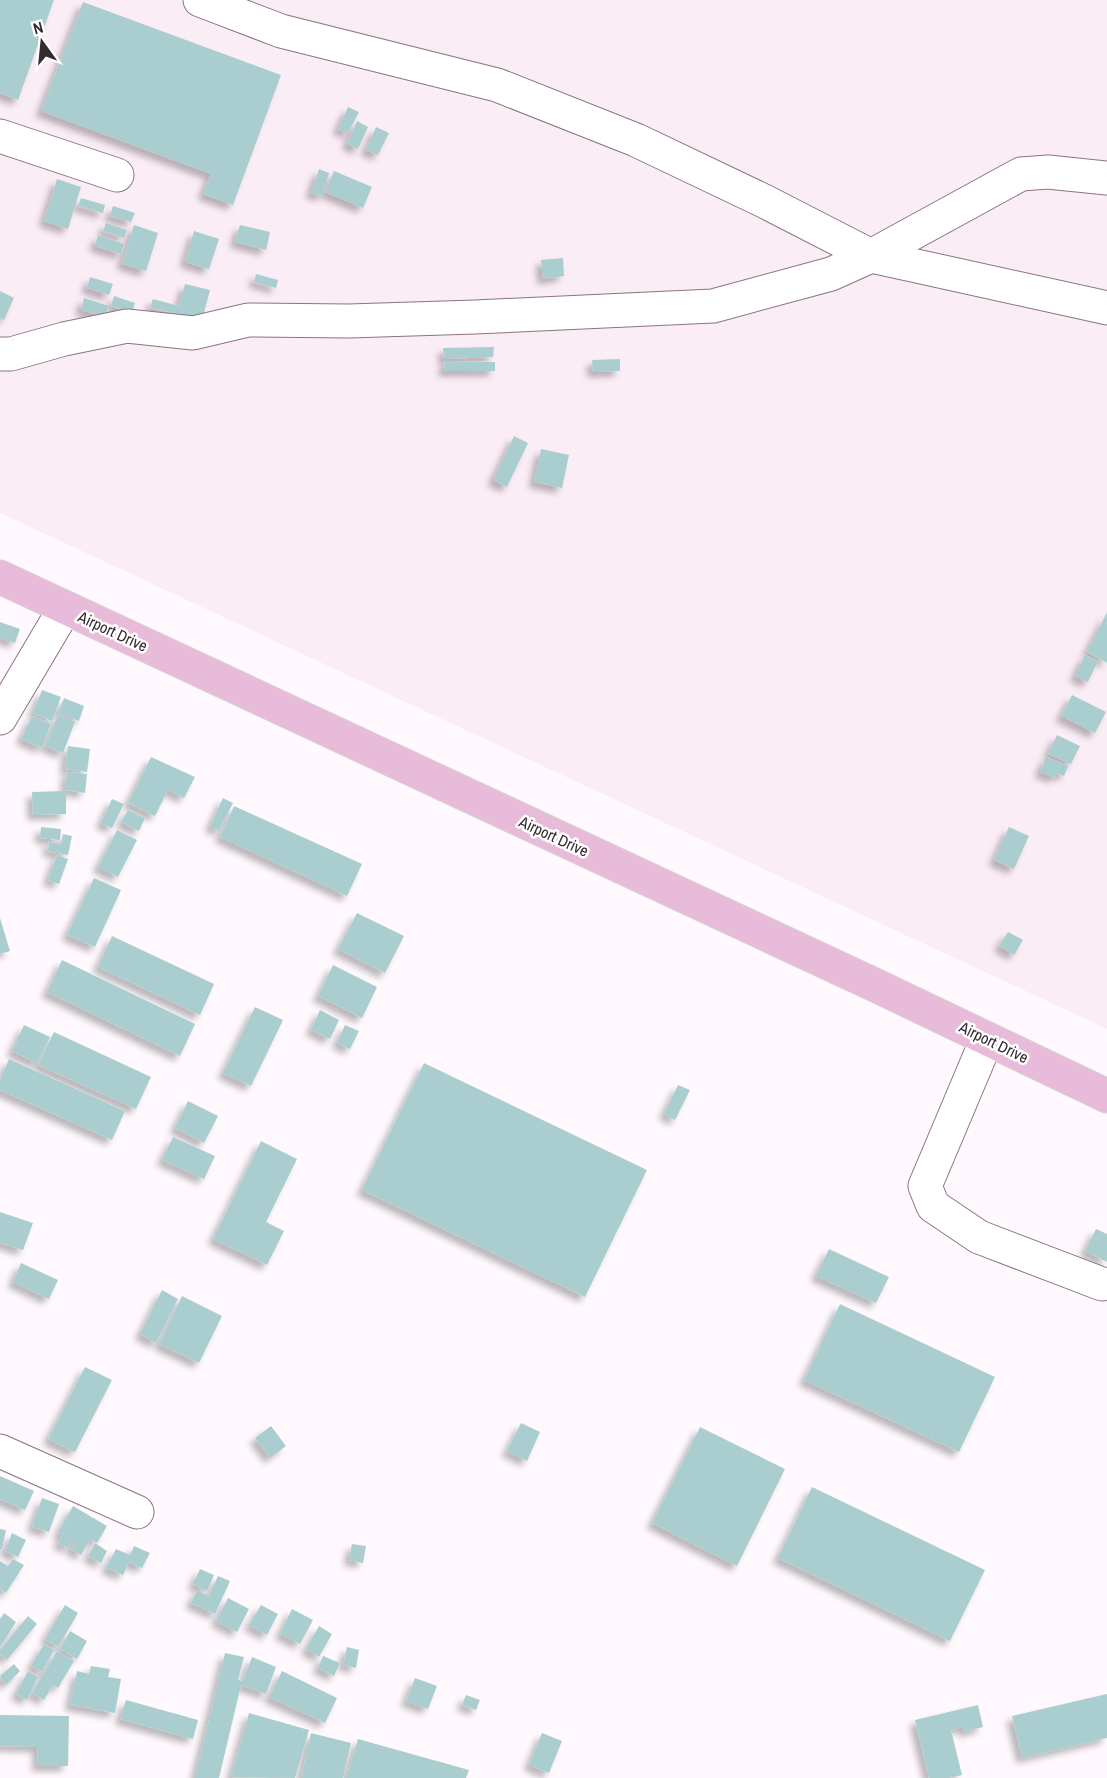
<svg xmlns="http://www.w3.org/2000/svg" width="1107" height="1778" viewBox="0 0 1107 1778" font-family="'Archivo Narrow',sans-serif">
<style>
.built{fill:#fbedf6}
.building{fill:#aacdcf;filter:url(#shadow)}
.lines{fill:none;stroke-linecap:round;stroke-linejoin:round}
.minor-casing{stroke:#8b7382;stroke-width:35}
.major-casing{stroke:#d6d4d6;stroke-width:35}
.minor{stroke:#fff;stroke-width:33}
.major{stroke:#e7bbd9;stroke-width:33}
.labels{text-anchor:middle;stroke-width:5;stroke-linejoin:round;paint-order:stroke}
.street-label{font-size:16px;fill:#342a31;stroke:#fff}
</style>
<defs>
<filter id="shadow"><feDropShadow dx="-5.5" dy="5.5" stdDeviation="3" flood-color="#0004"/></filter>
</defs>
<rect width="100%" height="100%" fill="#fff9fd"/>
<path class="built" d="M0,0h1107v1029l-1107,-516z"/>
<path class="building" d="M0,0h54l-36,100 -18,-7z
M83,2l198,73 -48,130 -30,-11 8,-20 -170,-63z
M348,107l11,5 -11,21 -10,-4z
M357,121l11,6 -10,22 -11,-5z
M376,127l13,6 -11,22 -12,-5z
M319,169l10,4 -7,23 -11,-3z
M334,171l38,16 -9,21 -38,-16z
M57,179l24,8 -13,42 -24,-8z
M81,198l24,7 -2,8 -25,-7z
M113,206l22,7 -4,9 -21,-6z
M106,223l21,7 -3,8 -21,-7z
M134,225l24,8 -12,38 -24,-7z
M240,225l30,7 -4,18 -31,-8z
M194,231l25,8 -10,30 -24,-7z
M98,235l26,9 -3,10 -26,-8z
M563,258l1,18 -21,3 -2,-19z
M256,274l22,6 -2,8 -22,-6z
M90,277l23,7 -4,11 -22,-7z
M185,284l25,6 -8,30 -52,-13 3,-8 26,7z
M0,291l14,7 -10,22 -4,-2z
M114,296l21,7 -3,10 -21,-7z
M84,298l25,8 -4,11 -24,-7z
M494,347l-1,10 -49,2 -1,-11z
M620,359v12l-27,1 -1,-12z
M445,361l50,1v9h-51z
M514,436l14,7 -21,44 -14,-7z
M541,449l28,6 -7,33 -28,-6z
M1107,612v51l-20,-11z
M0,622l20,7 -5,14 -15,-5z
M1085,655l13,6 -10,21 -13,-6z
M42,690l19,7 -9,24 -19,-8z
M1072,695l34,17 -11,21 -34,-17z
M64,698l20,8 -5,15 -21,-8z
M58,715l17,7 -12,31 -18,-7z
M32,716l19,8 -9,24 -21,-9z
M1057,735l23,11 -9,18 -23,-10z
M68,746l22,3 -3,23 -22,-3z
M151,757l44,20 -11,21 -16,-8 -13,26 -27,-13z
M1046,757l22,9 -4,10 -8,-3 -1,5 -15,-6z
M67,772l20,2 -2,19 -20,-3z
M66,791v23l-33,1 -1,-23z
M223,798l10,5 -14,28 -9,-5z
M112,799l12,5 -12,24 -11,-5z
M234,806l128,58 -15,32 -127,-59z
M128,810l17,8 -6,13 -18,-9z
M41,827l20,2 -1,11 -20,-2z
M1009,827l20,9 -15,33 -20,-9z
M117,830l20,10 -19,37 -20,-10z
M63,834l9,2 -4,19 -20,-4 1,-9 12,2z
M57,855l11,4 -9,25 -11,-4z
M94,878l27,12 -26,57 -28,-12z
M357,913l47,23 -19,37 -47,-24z
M0,918l10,33 -10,3z
M1008,932l15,8 -9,15 -15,-9z
M112,936l102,48 -14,31 -102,-48z
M62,960l133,64 -15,32 -133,-64z
M333,965l44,22 -15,31 -44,-22z
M255,1007l28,13 -32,66 -28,-13z
M320,1010l19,10 -9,19 -19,-9z
M24,1025l26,12 -13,26 -25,-12z
M345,1025l14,6 -9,18 -13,-6z
M54,1032l97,45 -15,32 -98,-44z
M9,1059l116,52 -13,29 -112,-50v-10z
M424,1063l223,107 -62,127 -223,-107z
M678,1085l12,5 -15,30 -11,-6z
M188,1101l30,15 -14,27 -29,-15z
M173,1137l42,19 -11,23 -42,-19z
M261,1141l36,18 -31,63 18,9 -17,34 -54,-26z
M0,1212l33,11 -10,27 -23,-7z
M1096,1229l11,5v28l-22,-11z
M829,1249l60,28 -13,26 -60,-27z
M21,1263l37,17 -9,19 -36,-17z
M162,1290l16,9 -22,44 -16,-9z
M182,1296l40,20 -23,47 -40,-19z
M840,1304l155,73 -36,75 -155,-72z
M85,1367l27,13 -37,72 -27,-13z
M521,1423l19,9 -13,29 -20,-10z
M271,1426l15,20 -16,12 -15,-20z
M700,1427l85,42 -48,97 -85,-43z
M0,1476l34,15 -9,19 -25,-11z
M812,1487l173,83 -35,71 -172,-83z
M42,1498l17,6 -10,28 -17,-5z
M73,1506l34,20 -10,17 -7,-4 -9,16 -10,-6 4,-8 -2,-2 -5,9 -10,-5 5,-9 -5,-2z
M0,1529l6,1 -4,19h-2z
M12,1533l14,7 -8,17 -13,-6z
M95,1543l12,8 -6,12 -13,-7z
M352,1544l14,2 -3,17 -14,-3z
M134,1546l16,7 -8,15 -13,-6 -6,13 -17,-7 10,-19 14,6z
M13,1559l11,6 -18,28 -6,-4v-28l8,5z
M200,1569l14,6 -7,16 -14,-7z
M218,1576l12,5 -15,33 -24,-11 6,-13 12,6z
M228,1598l21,11 -12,23 -21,-11z
M65,1605l13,8 -20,34 -13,-8z
M261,1605l17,9 -11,21 -18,-10z
M292,1609l21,11 -13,24 -20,-10z
M4,1613l12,9 -16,25v-28z
M28,1616l9,8 -30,36 -7,-6v-4z
M319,1626l13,8 -13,23 -13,-8z
M70,1631l17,10 -10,18 -17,-10z
M44,1644l10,6 -12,22 -11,-6z
M347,1647l12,3 -3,18 -13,-3z
M57,1651l17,10 -16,27 -5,-3 -9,15 -12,-7z
M225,1653l19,4 -6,23 5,1 9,-24 24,10 -10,27 -25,-9 -22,93h-24z
M323,1656l17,7 -6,13 -16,-8z
M14,1664l6,7 -14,14 -6,-9z
M91,1666l19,3 -2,8 13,2 -6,34 -45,-8 7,-34 12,3z
M28,1671l10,6 -11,23 -11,-6z
M282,1671l55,27 -12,25 -56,-26z
M415,1678l22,8 -9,23 -22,-8z
M1107,1694v44l-85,20 -10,-42z
M466,1695l14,5 -4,10 -14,-5z
M126,1700l72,20 -5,19 -73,-20z
M978,1705l5,22 -18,5 -2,-5 -12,3 11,45 -13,3h-20l-14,-58z
M249,1713l60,17 -14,48 -64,-1z
M0,1715l69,1 -1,50h-31l1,-19 -38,-1z
M311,1733l40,10 -8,35h-42z
M542,1733l20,8 -13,32 -20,-8z
M358,1739l111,31 -3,8h-120z"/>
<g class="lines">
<g class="minor-casing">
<path id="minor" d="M200,0l81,31 216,54 139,55 128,61 107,55 236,52
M0,136l117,39
M0,354h11l53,-15 63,-13 66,7 55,-13 101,1 126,-4 238,-11 118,-32 40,-18 150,-82 27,-2 59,6
M0,718l65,-110
M987,1039l-62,147 8,20 46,31 123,47
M0,1451l137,61"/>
</g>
<g class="major-casing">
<path id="major" d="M0,577l877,409 230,110"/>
</g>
<use href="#minor" class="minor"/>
<use href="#major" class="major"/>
</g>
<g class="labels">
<g class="street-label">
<text transform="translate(113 631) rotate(25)" y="6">Airport Drive</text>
<text transform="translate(554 836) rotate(25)" y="6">Airport Drive</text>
<text transform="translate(994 1042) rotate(26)" y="6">Airport Drive</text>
</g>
</g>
<g transform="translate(42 42) rotate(345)" stroke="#ffffff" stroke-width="4.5" paint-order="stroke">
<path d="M0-4.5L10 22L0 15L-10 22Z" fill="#342a31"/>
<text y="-9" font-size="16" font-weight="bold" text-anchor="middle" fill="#342a31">N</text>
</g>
</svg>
